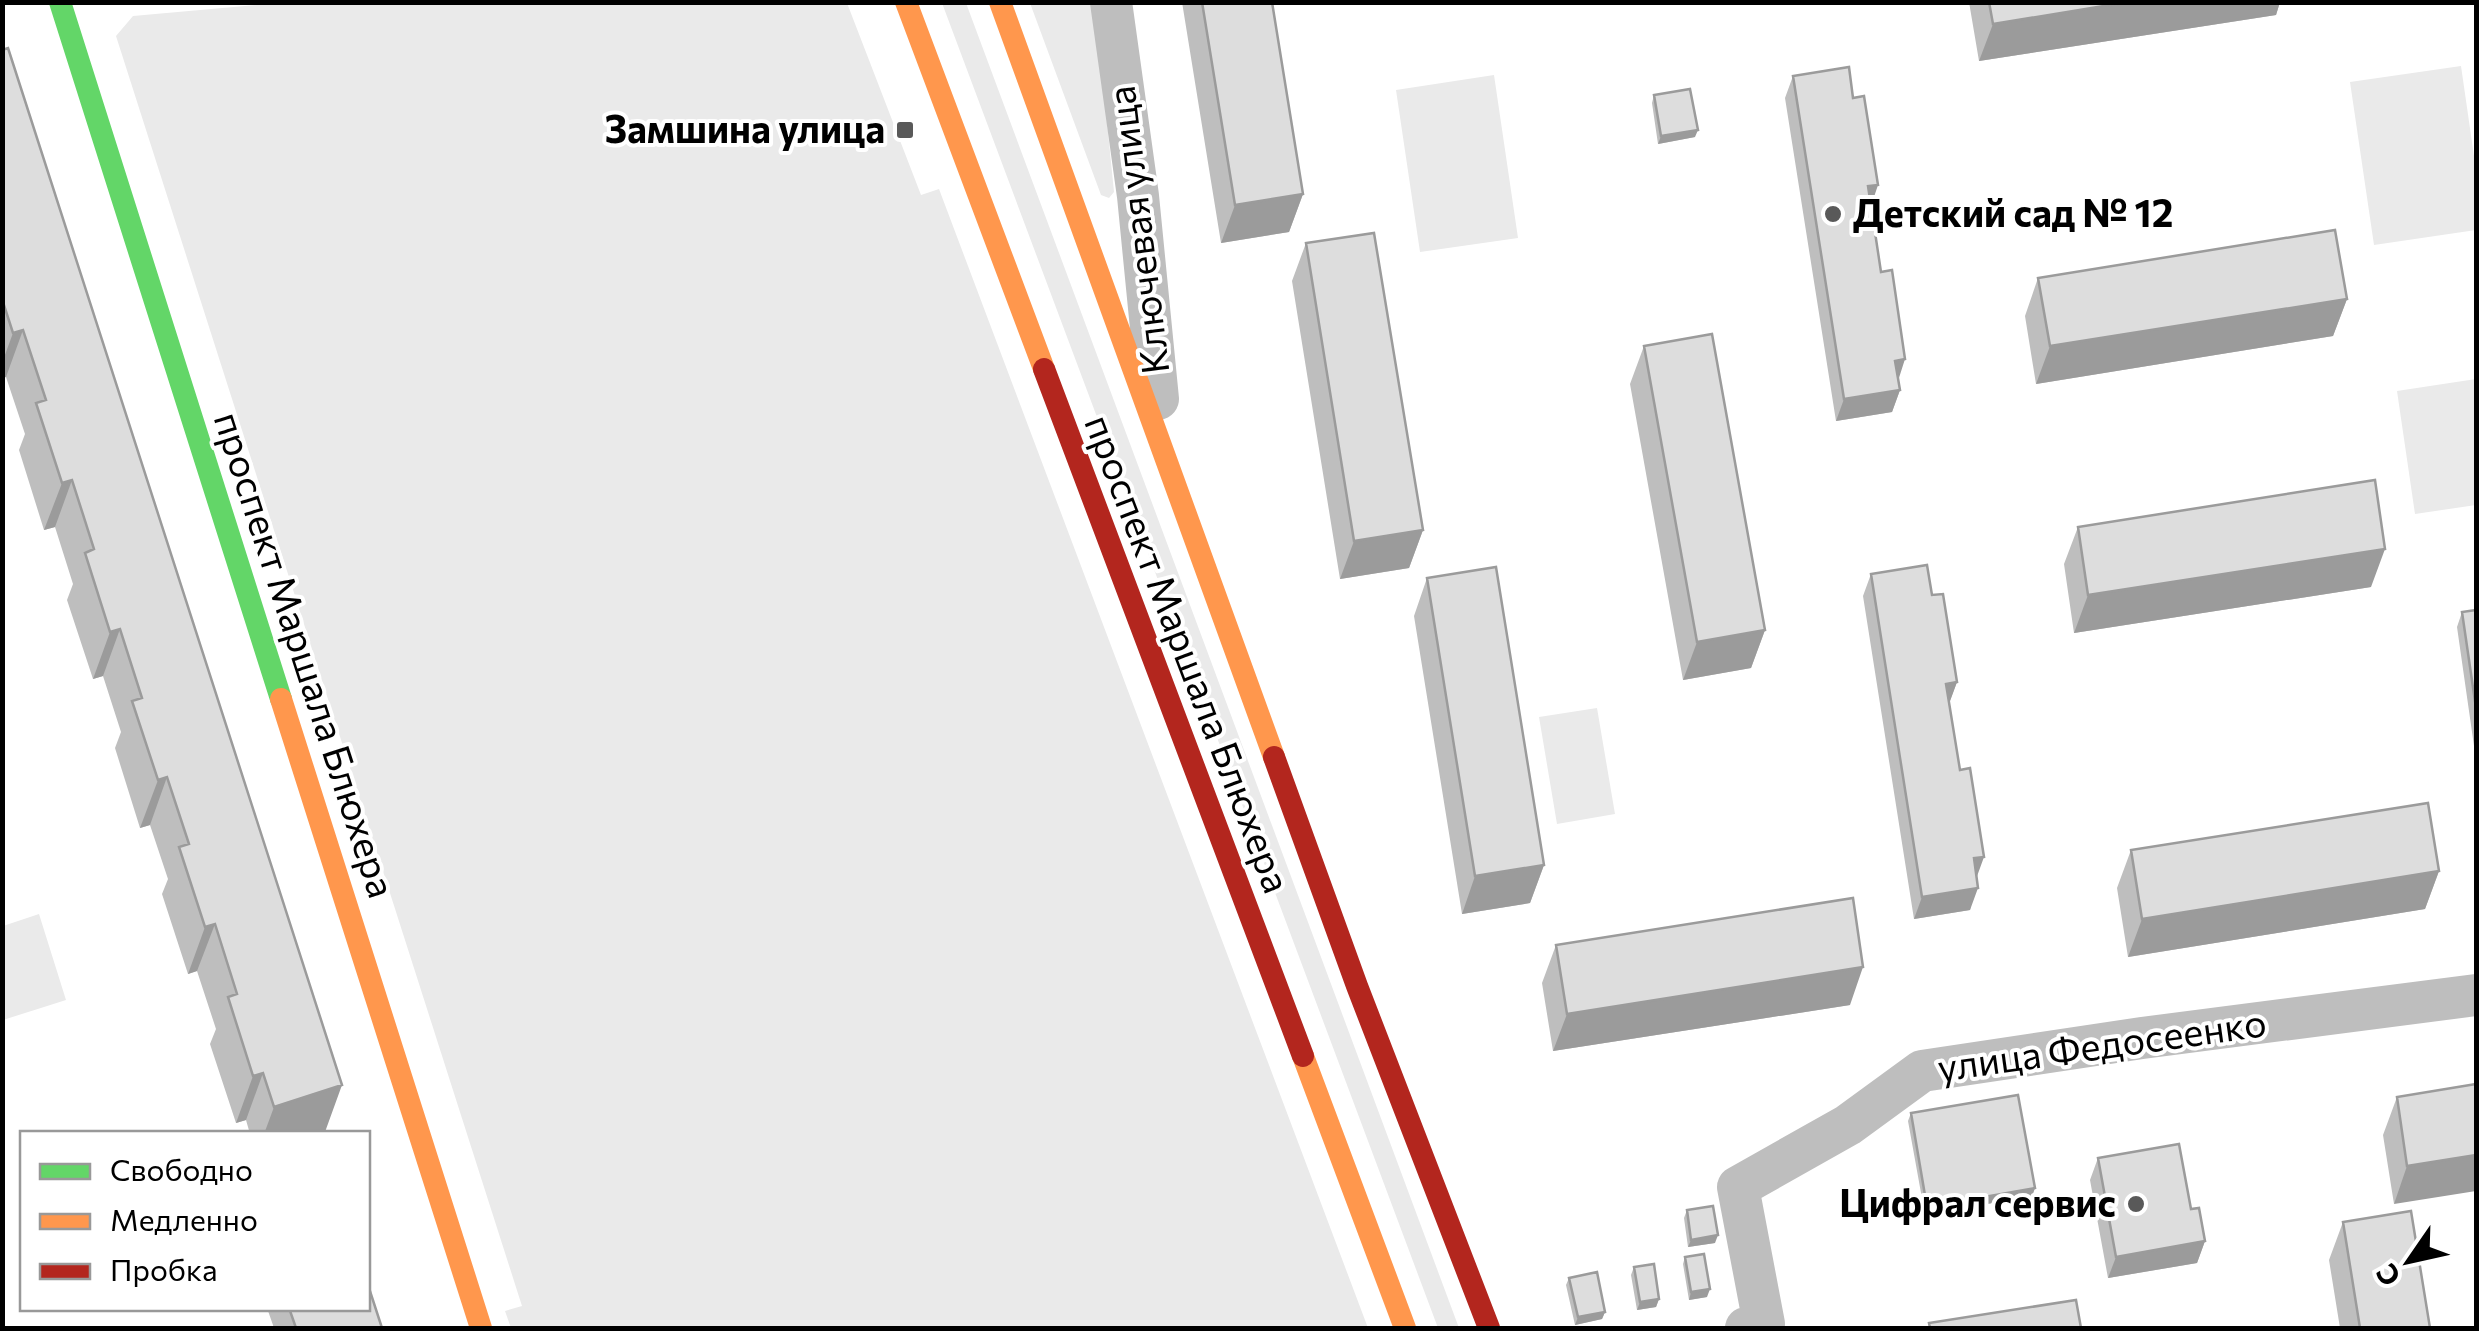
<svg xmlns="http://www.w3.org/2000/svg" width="2479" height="1331" viewBox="0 0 2479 1331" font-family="Commissioner,sans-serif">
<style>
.green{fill:#eaeaea}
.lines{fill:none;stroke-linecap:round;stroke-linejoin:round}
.street{stroke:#bebebe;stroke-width:42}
.fast{stroke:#63d668;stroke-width:22}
.slow{stroke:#ff974d;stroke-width:22}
.jam{stroke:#b3261e;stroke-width:22}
.wall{fill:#bebebe}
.shaded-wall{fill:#9b9b9b}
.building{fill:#ddd;stroke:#9b9b9b;stroke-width:2.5}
.poi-dot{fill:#595959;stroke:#fff;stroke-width:4}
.labels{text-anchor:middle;stroke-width:8;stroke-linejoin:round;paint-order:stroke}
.poi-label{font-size:38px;font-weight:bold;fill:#000;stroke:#fff;text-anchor:end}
.street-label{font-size:38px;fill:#000;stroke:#fff}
</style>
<rect width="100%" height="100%" fill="#fff"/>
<path class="green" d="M291,2l556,1 74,192 18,-6 429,1139h-857l-6,-17 17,-5 -406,-1270 17,-20z
M942,3h24l493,1325h-21z
M1030,3h65l19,189 -5,6 -8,-3z
M2461,66l15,104v60l-102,15 -24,-163z
M1494,75l24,163 -98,14 -24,-162z
M2476,379v126l-61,9 -18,-123z
M1597,708l18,106 -58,10 -18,-107z
M39,914l27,86 -63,20v-94z"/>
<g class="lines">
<path class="street" d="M1111,2l27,194 20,203
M1746,1328l18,-4 -26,-137 110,-62 74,-54 220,-33 334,-43"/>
<path class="fast" d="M60,2l221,697"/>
<path class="slow" d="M906,2l138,367
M1000,2l274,755
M281,699l200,629
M1303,1056l102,272"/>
<path class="jam" d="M1044,369l259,687
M1274,757l83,229 132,342"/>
</g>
<path class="wall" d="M1182,2h90l31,192 -14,38 -68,11z
M1969,2h311l-4,13 -297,46z
M2,50l323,1082 -6,2h-69l-4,-14 -10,3 -26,-79 6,-15 -19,-58 -9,3 -26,-80 6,-15 -18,-54 -10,3 -25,-80 6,-16 -18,-56 -10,3 -26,-79 6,-16 -18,-57 -11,3 -25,-80 6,-16 -19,-57 -4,1z
M1793,76l78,129 29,185 -8,22 -56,9 -51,-323z
M1654,95l41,42 -37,7 -6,-41z
M1306,243l117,287 -14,38 -69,11 -48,-298z
M2038,278l309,21 -14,37 -297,48 -11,-68z
M1644,346l121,284 -14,38 -68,12 -53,-296z
M2078,527l293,60 -297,46 -10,-69z
M1871,574l61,21 25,87 -8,21 28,175 -7,32 -56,9 -51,-323z
M1427,578l117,287 -14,38 -68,11 -48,-298z
M2476,610v150l-19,-133 5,-15z
M2131,850l308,21 -14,38 -297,48 -11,-69z
M1556,945l294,60 -297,46 -11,-68z
M2476,1084l-82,120 -11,-69 14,-38z
M1911,1113l124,75 -3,8 -107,19 -17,-94z
M2098,1158l93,51 14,32 -8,22 -89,15 -18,-98z
M1687,1210l28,33 -27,4 -4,-29z
M2343,1222l87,106h-90l-11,-68z
M1685,1257l22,40 -18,3 -6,-36z
M1634,1267l25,32 -3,8 -19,3 -6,-35z
M1569,1278l36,34 -3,7 -27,6 -9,-40z
M267,1308h101l14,20h-108z"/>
<path class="shaded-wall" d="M2128,2h152l-4,13 -297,46 14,-37z
M1698,130l-3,7 -37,7 3,-8z
M1878,185l-7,21 -3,-20z
M1303,194l-14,38 -68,11 14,-38z
M2347,299l-14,37 -297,48 14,-38z
M23,330l-17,47 -4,1v-15l11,-30z
M1905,359l-7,22 -3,-20z
M1900,390l-8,22 -56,9 8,-22z
M72,480l-17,47 -11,3 18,-47z
M1423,530l-14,38 -69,11 14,-38z
M2385,549l-14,38 -297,46 14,-38z
M120,629l-17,47 -10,3 17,-47z
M1765,630l-14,38 -68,12 14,-38z
M1957,682l-8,22 -3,-20z
M167,777l-17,48 -10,3 18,-48z
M1984,857l-8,22 -2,-21z
M1544,865l-14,38 -68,11 13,-38z
M2439,871l-14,38 -297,48 14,-38z
M1978,888l-8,22 -56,9 8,-22z
M215,924l-18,47 -9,3 17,-47z
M1863,967l-13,38 -297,46 14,-37z
M263,1073l-17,47 -10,3 17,-47z
M342,1085l-17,47 -6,2h-55l10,-27z
M2476,1155v36l-82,13 13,-38z
M2035,1188l-3,8 -107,19 2,-8z
M1718,1235l-3,8 -27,4 3,-7z
M2205,1241l-8,22 -89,15 8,-21z
M1710,1289l-3,8 -18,3 2,-8z
M1659,1299l-3,8 -19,3 3,-8z
M1605,1312l-3,7 -27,6 3,-8z"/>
<path class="building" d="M1202,2h70l31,192 -68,11z
M1989,2h139l-135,22z
M8,48l334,1037 -68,22 -11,-34 -10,3 -25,-79 9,-3 -22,-70 -10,3 -26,-80 10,-3 -22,-67 -9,3 -26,-79 10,-3 -22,-69 -10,3 -25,-79 9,-4 -22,-69 -10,3 -26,-80 10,-3 -23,-70 -10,3 -11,-34v-249z
M1849,67l4,31 11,-2 14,89 -10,1 13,86 11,-2 13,89 -10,2 5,29 -56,9 -51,-323z
M1690,89l8,41 -37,6 -7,-41z
M2335,230l12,69 -297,47 -12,-68z
M1374,233l49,297 -69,11 -48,-298z
M1712,334l53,296 -68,12 -53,-296z
M2375,480l10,69 -297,46 -10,-68z
M1927,565l5,30 11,-1 14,88 -11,2 14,86 10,-2 14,89 -10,1 4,30 -56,9 -51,-323z
M1496,567l48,298 -69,11 -48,-298z
M2476,610v98l-14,-96z
M2428,803l11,68 -297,48 -11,-69z
M1853,898l10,69 -296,47 -11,-69z
M2476,1084v71l-69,11 -10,-69z
M2018,1095l17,93 -108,19 -16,-94z
M2179,1144l12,65 8,-1 6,33 -89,16 -18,-99z
M1713,1206l5,29 -27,5 -4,-30z
M2411,1211l19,117h-70l-17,-106z
M1704,1254l6,35 -19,3 -6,-35z
M1654,1264l5,35 -19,3 -6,-35z
M1597,1272l8,40 -27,5 -9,-39z
M368,1285l14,43h-86l-7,-20h79z
M2076,1300l5,28h-151l-1,-5z"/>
<g class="poi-dot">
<rect x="895" y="120" width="20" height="20" rx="5"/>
<circle cx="1833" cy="214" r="10"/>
<circle cx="2136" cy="1204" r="10"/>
</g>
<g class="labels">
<g class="poi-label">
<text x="885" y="143">Замшина улица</text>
<text x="1853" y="227" text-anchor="start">Детский сад № 12</text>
<text x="2116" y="1217">Цифрал сервис</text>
</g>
<g class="street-label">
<text transform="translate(1139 230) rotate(-97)" y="13">Ключевая улица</text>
<text transform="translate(1187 654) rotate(69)" y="13">проспект Маршала Блюхера</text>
<text transform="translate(304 655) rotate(72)" y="13">проспект Маршала Блюхера</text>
<text transform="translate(2102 1046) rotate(-8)" y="13">улица Федосеенко</text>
</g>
</g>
<rect width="2479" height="1331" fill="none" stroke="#000000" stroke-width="10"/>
<rect x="20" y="1131" width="350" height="180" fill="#ffffff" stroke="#999999" stroke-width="2.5"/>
<rect x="40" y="1164" width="50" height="15" fill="#63d668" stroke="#999999" stroke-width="2.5"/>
<text x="110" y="1181" font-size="30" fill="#000000">Свободно</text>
<rect x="40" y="1214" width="50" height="15" fill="#ff974d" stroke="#999999" stroke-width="2.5"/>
<text x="110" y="1231" font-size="30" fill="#000000">Медленно</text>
<rect x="40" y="1264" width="50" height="15" fill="#b3261e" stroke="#999999" stroke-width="2.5"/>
<text x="110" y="1281" font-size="30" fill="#000000">Пробка</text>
<g transform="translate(2409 1261) rotate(236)" stroke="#ffffff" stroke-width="8" paint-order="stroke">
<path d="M0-8L18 38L0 25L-18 38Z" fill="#000000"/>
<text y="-15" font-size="28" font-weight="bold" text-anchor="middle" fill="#000000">С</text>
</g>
</svg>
